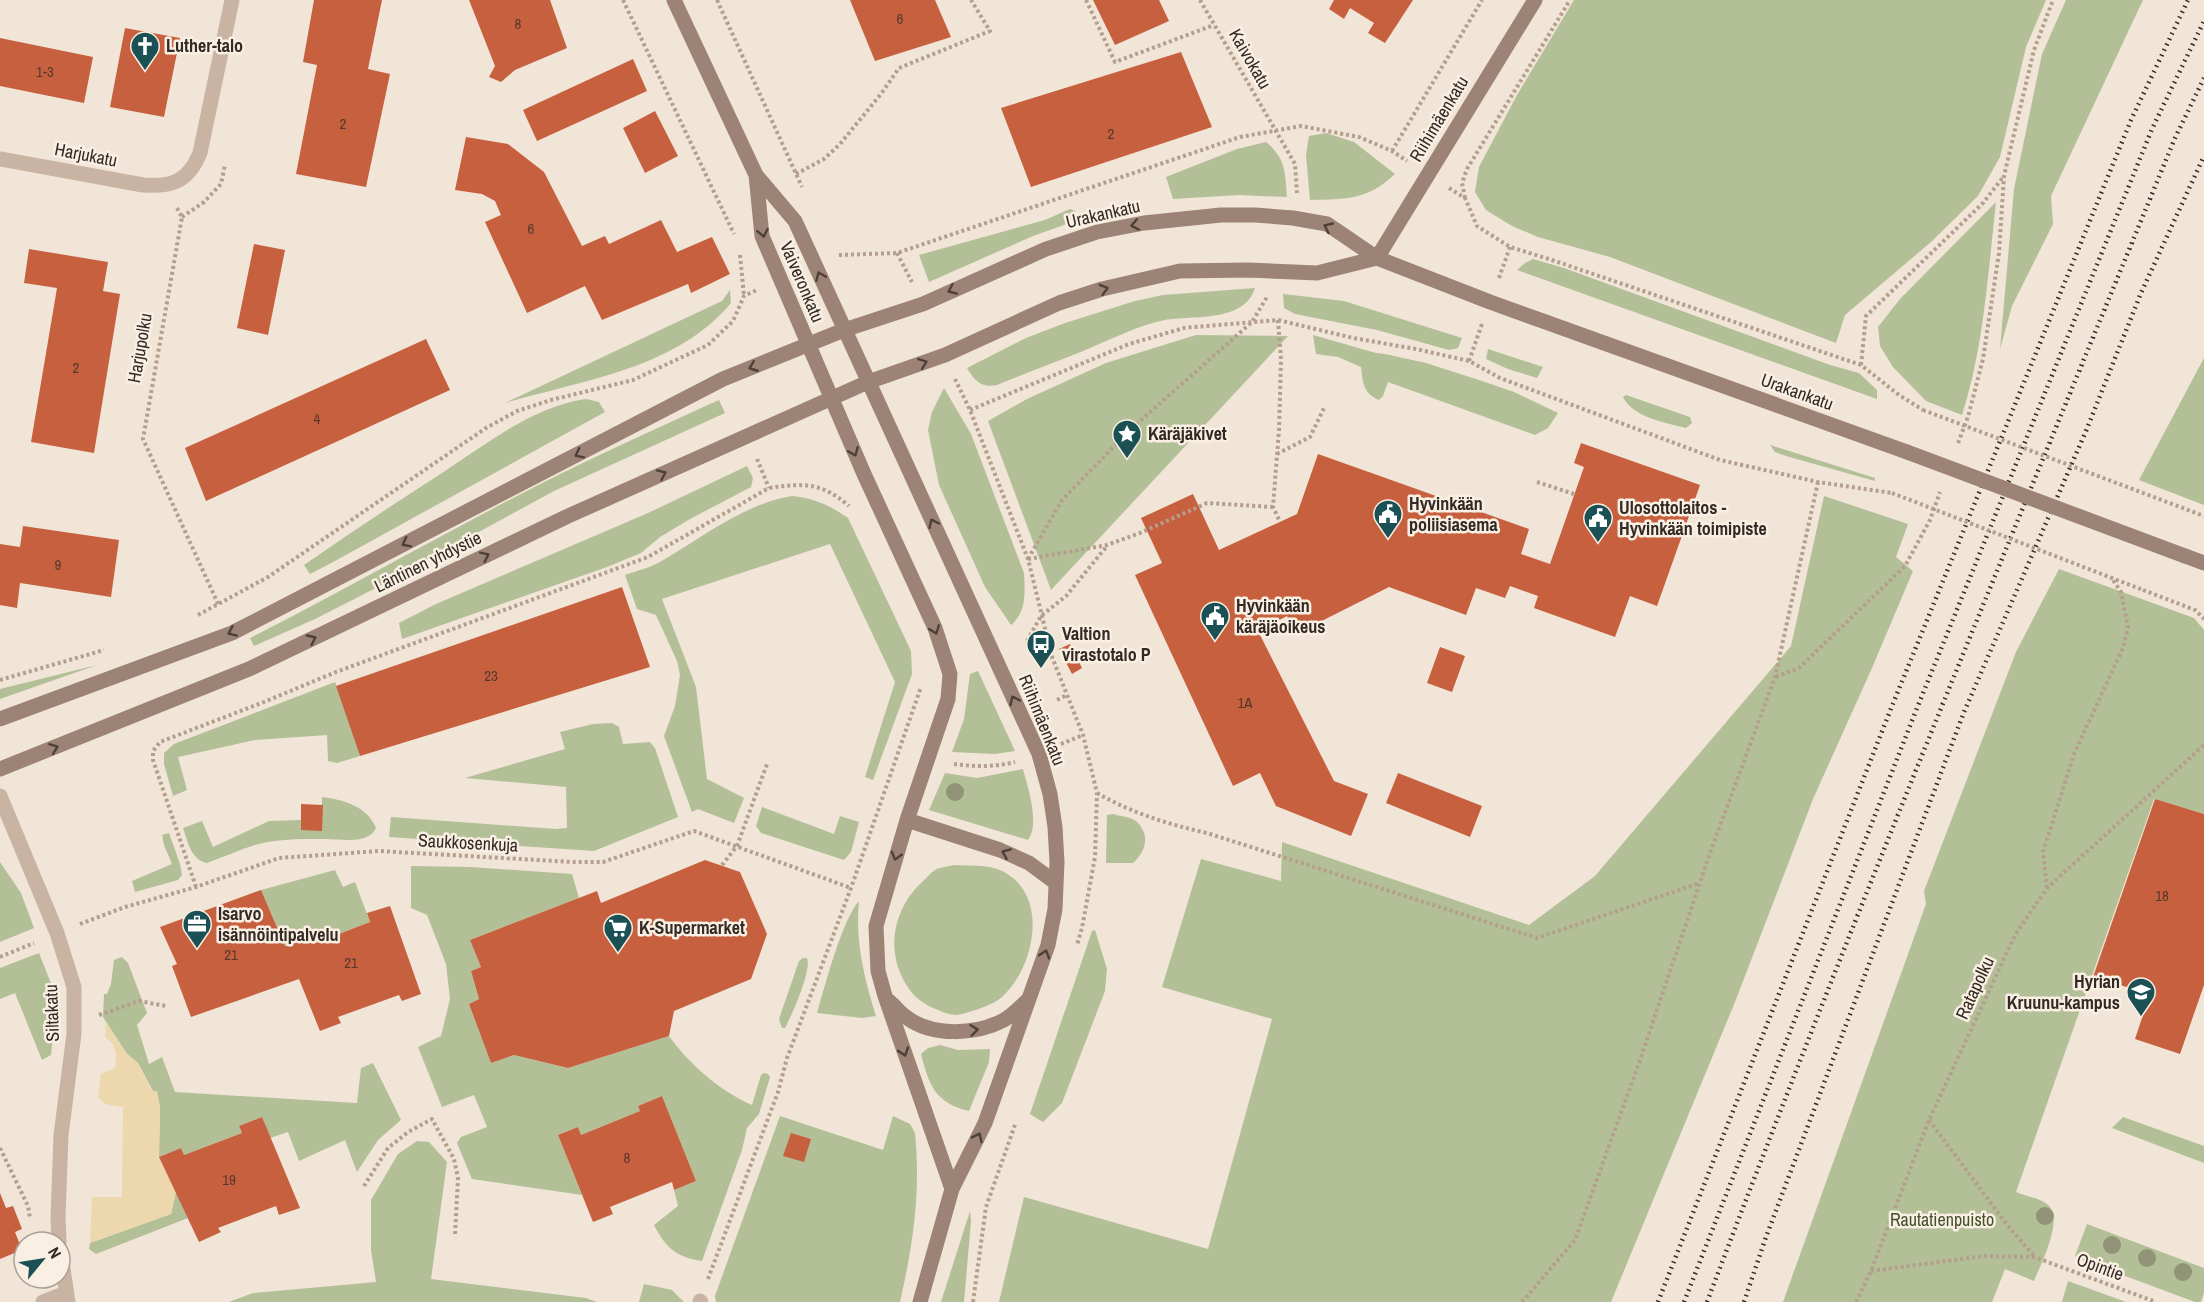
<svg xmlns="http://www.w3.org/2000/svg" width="2204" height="1302" viewBox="0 0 2204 1302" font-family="'Archivo Narrow',sans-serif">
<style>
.green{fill:#b2bf97}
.sand{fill:#edd7ac}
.building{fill:#c7603f}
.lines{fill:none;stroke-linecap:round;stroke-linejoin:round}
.path{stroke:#b49e8d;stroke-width:4;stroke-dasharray:3 3;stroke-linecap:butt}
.lane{stroke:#c9b4a3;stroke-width:15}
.street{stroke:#c9b4a3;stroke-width:15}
.secondary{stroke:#9c8375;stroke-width:15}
.rail{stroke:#332a25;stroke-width:4.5;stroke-dasharray:1.5 4.5;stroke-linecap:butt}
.path-bridge{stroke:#b49e8d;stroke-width:4;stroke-dasharray:3 3;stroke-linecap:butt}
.secondary-bridge{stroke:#9c8375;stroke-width:15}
.tree{fill:#919477}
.oneway{stroke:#4d4039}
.labels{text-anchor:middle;stroke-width:5;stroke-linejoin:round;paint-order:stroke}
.number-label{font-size:15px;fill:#58382c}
.poi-label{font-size:18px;font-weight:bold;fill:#332a25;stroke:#f9efe3;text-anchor:start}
.street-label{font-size:18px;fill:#332a25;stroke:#f9efe3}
.park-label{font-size:18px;fill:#435229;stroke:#f9efe3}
</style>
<rect width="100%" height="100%" fill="#f1e5d7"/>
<path class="green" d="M1574,0h472l-20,47 -26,110 -22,39 -47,46 -86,73 -9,28 -226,-86 -72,-20 -26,-11 -26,-16 -11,-18 4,-25 38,-72z
M2066,0h77l-92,196 2,28 -41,82 -12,43 14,-160 28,-135z
M1326,133l28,9 41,32c-27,26 -49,25 -85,26l-4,-45 3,-19z
M1266,142c20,17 19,30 21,55l-48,-2 -66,4 -7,-22 71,-28z
M1996,202c-8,71 -12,144 -34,213l-36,-14 -33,-34 -13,-21 -2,-19 22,-28z
M1070,209l5,2 3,9 -45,16 -104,46 -10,-27 126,-35z
M1533,259l31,9 266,97 29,8 18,17v9l-360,-129 8,-7z
M1255,288c-11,35 -62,27 -90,32 -29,6 -55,20 -82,31 -29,12 -58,22 -86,34 -16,3 -22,-4 -30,-17l59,-30 39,-15 70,-22 28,-6z
M730,290l1,13c-55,66 -148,77 -226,100l217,-102z
M1283,294l61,7 118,37 -4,10 -9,2 -72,-20 -82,-16 -11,-6z
M1196,335l92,1 -237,254 -63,-169 39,-22 79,-36z
M1313,335l63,18 9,1 41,9 56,18 32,11 44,21 -10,15 -13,7 -147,-53 -5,14 -4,4c-16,-7 -16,-17 -18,-33l-23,-10 -22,-3z
M1488,349l55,18 -6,11 -29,-9 -22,-10z
M2204,358v147l-65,-25z
M944,388l27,46 53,139c1,18 3,39 -13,52l-26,-38 -46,-102 -11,-55 4,-18z
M1626,395l64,22 2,6 -6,5c-20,-5 -54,-11 -63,-31z
M586,399l13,3 6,10 -270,149 -25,13 -6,-9c46,-32 93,-63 141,-94 43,-28 89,-65 141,-72z
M719,400l6,13 -171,78 -178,97 -61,31 -61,27 -4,-8c83,-42 164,-88 246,-131 73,-39 148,-73 223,-107z
M1770,445l105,33v3l-89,-25 -11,-4z
M747,466l6,12 -2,9 -61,32 -30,18 -19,16 -34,14 -205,72 -3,-16 37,-19 212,-91z
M792,496c22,2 39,10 56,22l63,133 1,23 -39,106 -8,-3 30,-95 -65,-138 -168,55 34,88 11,92 37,19 -10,25 -36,-14 -6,3 -28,-76 11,-30 5,-31 -3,-14 -21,-46 -19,-6 -12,-34c11,-4 24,-7 35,-13 42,-24 83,-58 132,-66z
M1824,496l84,28 -12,33 17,14 -41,97 -59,131 -78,203 -124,300h-612l25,-105 184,52 64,-230 -110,-32 39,-128 80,22 1,-39 247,83 66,-49 196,-230z
M2059,569l135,49 10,12v184l-50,-15 -138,393c8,4 24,6 31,12 18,15 -6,59 -13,77l-29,-12 -13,33h-209l143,-398 -2,-13 92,-239z
M97,665l-97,34v-10z
M978,671l37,80 -20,3 -43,-2 12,-33 6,-45z
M335,682l25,74 -23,7 -9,-2 -1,-26 -72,5 -77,17 9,33 -14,6 -9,-32v-11l10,-9z
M612,723l7,4 4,17 27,-2 5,6 23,69 -84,34 -205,-14 2,-20 165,12 11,-1 -1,-41 -101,-9 100,-29 -5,-17 33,-8z
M1023,769c5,19 17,55 5,71l-99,-30 16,-37 32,5z
M322,797c22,3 45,9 54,31 -8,18 -38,10 -55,11 -22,0 -45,0 -66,6 -16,5 -32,12 -48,18 -16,-3 -19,-21 -24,-35l19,-7 11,26 56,-26 32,-1 21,11z
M762,807l72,27 6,-18 19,6 -8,30 -7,8 -83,-27 -5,-7z
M1113,814c6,2 18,3 23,7 15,14 10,30 -3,42h-27l1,-48z
M169,833l11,31 2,11 -4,5 -43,12 -3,-11 40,-17 -8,-19 -2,-10z
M0,862l21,31 13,35 -34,14z
M953,865c16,1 34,-1 49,6 48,23 33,96 0,126 -8,7 -23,12 -33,15 -4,1 -10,3 -14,3 -5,0 -12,-3 -17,-5 -11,-4 -22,-11 -29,-21 -24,-34 -18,-78 13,-107 4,-3 8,-9 13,-12 5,-3 12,-3 18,-5z
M411,866l59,1 102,7 7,24 -109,42 11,27 -10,4 8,28 -10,5 22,59 23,-8 54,13 101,-32c20,28 51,55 83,69l9,-30 3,-2 4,1 2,3 -11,37 -12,14 -5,22 -40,111c-26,-4 -36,-13 -48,-36l24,-19 -4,-16 22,-9 -34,-85 -24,10 2,5 -59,24 -3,-8 -20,8 24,60 -110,-16 -15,-36 4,-6 26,-10 -13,-32 -32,12 -24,-60 23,-11 9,-37 -4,-35 -19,-49 -16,-7z
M335,870l8,17 12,-5 15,40 -57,22 -3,-7 -25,9 -24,-56z
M859,901c-4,40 5,77 17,115l-14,2 -45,-5c8,-27 25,-93 42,-112z
M1095,930l12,39 -2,22 -43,112 -19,19 -13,-8 62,-183z
M39,953l13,33 3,25 -4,44 -9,5 -27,-67 -15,6v-31z
M122,957l6,6 19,50 -10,12 12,39 13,-7 13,35 182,11 4,-35 12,-5 28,57 -23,20 -21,32 -12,-32 -46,21 -11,-29 -18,6 -8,-21 -23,9 3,7 -58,22 -3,-7 -22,9 1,-49 -3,-17h-4l-15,-28 -11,-9 -24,-37 1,-23h3l4,-10 3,-24z
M803,958h4c5,12 -15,57 -22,70h-3l-3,-9 20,-58z
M940,1045l18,5 32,-1 -1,13 -20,49c-34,-8 -40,-26 -48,-57l7,-6z
M780,1116l103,34 10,-34 17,8 5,9c6,58 -2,112 -15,169h-184l-1,-6z
M2123,1117l81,29v17l-92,-35z
M417,1141l12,1 18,20 -16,117 155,19 11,4h-368l24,-9 123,-11 -5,-32v-50l27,-46z
M176,1192l12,26 -92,36 -7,-5 1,-6 81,-29z
M970,1211l1,10 -7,81h-23z
M2087,1224l117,44v24l-3,10h-6l-118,-44 -2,-2z
M2068,1281l58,21h-64z
M644,1284l28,6 12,12h-45z"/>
<path class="sand" d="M106,1022l21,32 11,9 14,28h5l3,17 -1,49 17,35 -5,22 -81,29 2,-46h30l1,-90 -18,-3 -7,-7 3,-23 14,-6c2,-13 2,-23 -10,-31z"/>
<path class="building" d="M314,0h68l-14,69 22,5 -24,113 -70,-13 21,-109 -14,-3z
M469,0h81l17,48 -52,22 -14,12 -12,-5 6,-11z
M850,0h85l16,37 -76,24z
M1093,0h66l10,21 -54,24z
M1334,0h79l-28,43 -17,-10 6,-10 -24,-15 -6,11 -15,-10z
M125,28l55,10 -16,79 -54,-10z
M0,38l93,19 -9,46 -84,-17z
M1181,52l31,75 -181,60 -30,-79z
M633,59l14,32 -110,50 -14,-31z
M655,111l23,45 -33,17 -22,-45z
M466,137l42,7 36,28 38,74 23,-10 4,8 52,-24 16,32 35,-15 18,37 -39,19 -3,-9 -86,36 -17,-34 -58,27 -42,-91 16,-7 -6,-14 -13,-7 -27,-4z
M254,244l31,6 -17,85 -31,-7z
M29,249l79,13 -5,29 17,3 -26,159 -63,-11 26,-154 -33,-5z
M426,339l24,51 -244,111 -21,-53z
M1581,443l119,42 -43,121 -27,-10 -15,41 -81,-29 4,-12 -28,-10 -5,12 -29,-10 -10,27 -77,-28 -93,47 -9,-18 -29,15 76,150 34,13 -17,42 -75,-30 -16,-33 -27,13 -98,-211 27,-12 -21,-45 52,-24 26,56 78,-36 21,-60 211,75 -8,25 29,10 34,-97 -10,-4z
M23,526l96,14 -8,57 -91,-14 -3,25 -17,-3v-61l20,3z
M622,587l28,80 -290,89 -24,-70z
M1070,644l12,24 -10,6 -13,-25z
M1440,647l25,9 -13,36 -25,-9z
M1398,773l84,33 -12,31 -84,-34z
M2155,799l49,15v171l-24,69 -45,-15 15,-45 -57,-17z
M301,804l22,1 -1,26 -21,-1z
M705,860l35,12 27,62 -16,45 -77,32 -5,25 -101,32 -54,-13 -23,8 -22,-59 10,-5 -8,-28 10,-4 -11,-27 127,-49 4,12z
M261,890l24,56 26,-9 2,7 57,-22 -3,-9 23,-7 31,88 -19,7 -3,-6 -61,22 3,6 -21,8 -21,-52 -108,38 -19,-51 5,-2 -17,-37z
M662,1096l34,85 -22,9 -2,-8 -62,25 3,7 -20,8 -35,-87 20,-8 3,8 59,-24 -2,-5z
M262,1117l38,91 -21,7 -3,-9 -58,22 3,4 -22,10 -40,-85 22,-9 3,7 58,-22 -3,-7z
M791,1133l20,6 -7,23 -21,-6z
M0,1193l6,15 7,-2 9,23 -7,3 7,18 -22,9z"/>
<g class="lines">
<path class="path" d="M623,0l111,234
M717,0l85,187
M1086,0l29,62 99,-37
M1200,0l95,164 2,29
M1392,151l90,-151
M796,174l28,-15 16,-15 41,-50 18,-26 91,-37 -19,-31
M1449,188l16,10 12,28 33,21 42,13 309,105 38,30 24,15
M1465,198l-3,-15 5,-14 103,-169
M177,208l5,9 -39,222 76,167
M182,217l22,-15 17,-18 4,-19
M897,253l15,29
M740,255l4,41
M839,255l58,-2 343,-116 61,-11 58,11 33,14 15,10
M1499,278l11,-31
M1278,320l3,39 -2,71 -6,77 7,15
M1469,361l13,-37
M1861,365l5,-49 117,-113 21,-27
M955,379l15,31 58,149 24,98 31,78 14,58 -2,64 -13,71 -5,17
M970,410l159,-66 55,-16 94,-8 75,18 63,11 53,12 31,17 220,82 98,22 74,11
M1958,443l10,-26 15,-58 16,-106 5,-77 30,-126 19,-50
M1277,454l33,-17 14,-29
M757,459l12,29
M1537,482l37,12
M1028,559l34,-59 70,-72 120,-106 15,-25
M1028,559l79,-14 33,-12 67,-30 66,4
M2143,590l52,20 9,9
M198,615l70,-38 218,-149 31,-17 34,-11 82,-20 75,-35 25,-24 11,-25 13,-6
M1027,641l14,-25 25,-20 41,-50
M1776,677l23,-9 106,-102 25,-46 10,-28
M0,680l104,-30
M1057,700l10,-5
M1061,744l22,-9
M954,764c21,3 41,3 61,-2
M1097,793c35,20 70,31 110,40l330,105 163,-55
M722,865l15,-19 30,-82
M196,887l-43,-127v-9l7,-9 104,-40 72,-30 312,-115 121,-69c35,-5 52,-6 80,18
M2047,888l-4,-36 31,-98 49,-106 5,-21 -7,-35 -10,-15
M80,924l45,-17 71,-20 83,-29 100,-7 194,11h30l91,-31 157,57
M0,957l34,-14
M99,1015l40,-14 27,5
M1929,1120l79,106 26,30
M0,1148l28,58 2,12
M364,1186l24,-38 20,-16 24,-13 22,40 4,19 -3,57
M1871,1271l113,-15 50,1 122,45
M708,1279l70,-187 9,-34 64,-170 70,-201
M973,1302l13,-95 30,-85
M1522,1302l53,-62 63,-174 72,-213 65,-176 43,-195
M1856,1302l15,-31 58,-151 86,-185 32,-47 157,-143"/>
<path class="lane" d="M700,1301l1,1
M43,1302l23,-9"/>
<path class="street" d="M0,159l143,26c29,2 45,-3 57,-32l32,-153
M0,796l57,137 17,54v47l-13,101 -3,83 1,24
M60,1249l8,53"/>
<path class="secondary" d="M674,0l82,175 39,46 244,533 11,40 5,33 2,35 -2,47 -7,36 -63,178 -33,66 -32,113
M756,175l6,61 102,238 71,154 15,46 -2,25 -41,121 -31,106 2,45 7,25 67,193
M1377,258l158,-258
M2185,556l19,7
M0,719l232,-86 491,-254 121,-49 79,-26 123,-55 51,-17 47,-9 77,-8h34l38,3 34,6 50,34 113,44 417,150
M0,769l249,-100 317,-152 302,-135 77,-27 114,-52 43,-14 78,-18 68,-1 69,3 60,-15
M907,820l93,30 29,13 27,20
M889,1001c6,5 11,12 17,16 26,20 70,18 98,3 9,-5 17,-14 25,-21"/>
<path class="rail" d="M1658,1302l234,-596 239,-586 57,-120
M1684,1302l233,-594 235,-579 52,-108
M1707,1302c148,-391 309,-777 468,-1164l29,-60
M1744,1302l22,-65 198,-525 122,-281 55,-138 63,-137"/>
<path class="path-bridge" d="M1923,410l281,106
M1892,493l251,97"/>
<path class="secondary-bridge" d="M1907,452l278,104"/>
</g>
<g class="tree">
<circle cx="955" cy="792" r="9"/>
<circle cx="2045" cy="1216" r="9"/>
<circle cx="2112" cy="1245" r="9"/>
<circle cx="2147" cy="1258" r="9"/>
<circle cx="2183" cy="1272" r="9"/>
</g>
<defs><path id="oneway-chevron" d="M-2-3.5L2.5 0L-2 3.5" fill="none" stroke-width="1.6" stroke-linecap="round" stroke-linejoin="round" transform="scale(1.5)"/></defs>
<g class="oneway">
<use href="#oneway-chevron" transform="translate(1135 225) rotate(169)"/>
<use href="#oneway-chevron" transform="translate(1328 227) rotate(-155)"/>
<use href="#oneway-chevron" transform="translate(763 233) rotate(78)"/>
<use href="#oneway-chevron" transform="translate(820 276) rotate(-113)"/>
<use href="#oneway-chevron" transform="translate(1104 289) rotate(-16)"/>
<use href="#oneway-chevron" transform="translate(952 290) rotate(156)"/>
<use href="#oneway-chevron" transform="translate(923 363) rotate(-20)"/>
<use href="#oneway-chevron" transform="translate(753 367) rotate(158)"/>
<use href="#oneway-chevron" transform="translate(854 452) rotate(67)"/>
<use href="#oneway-chevron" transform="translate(579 454) rotate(153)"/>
<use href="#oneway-chevron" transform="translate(662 474) rotate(-24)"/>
<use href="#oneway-chevron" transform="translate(933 523) rotate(-115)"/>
<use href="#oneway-chevron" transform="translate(406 543) rotate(153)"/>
<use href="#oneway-chevron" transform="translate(485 556) rotate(-26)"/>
<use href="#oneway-chevron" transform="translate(935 630) rotate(69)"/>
<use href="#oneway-chevron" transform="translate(232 632) rotate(156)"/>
<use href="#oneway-chevron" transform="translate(312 639) rotate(-25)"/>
<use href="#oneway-chevron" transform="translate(1014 700) rotate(-115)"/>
<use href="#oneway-chevron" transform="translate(54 748) rotate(-21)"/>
<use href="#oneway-chevron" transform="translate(1006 853) rotate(-156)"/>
<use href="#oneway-chevron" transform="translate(896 856) rotate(106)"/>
<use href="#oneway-chevron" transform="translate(1045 954) rotate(-72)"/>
<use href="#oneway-chevron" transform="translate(974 1030) rotate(-6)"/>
<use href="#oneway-chevron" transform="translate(904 1052) rotate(71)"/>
<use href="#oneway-chevron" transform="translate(978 1137) rotate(-64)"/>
</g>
<defs>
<g id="church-pin" transform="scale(1.5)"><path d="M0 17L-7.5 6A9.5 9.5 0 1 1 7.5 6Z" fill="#1b5155" stroke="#f9efe3"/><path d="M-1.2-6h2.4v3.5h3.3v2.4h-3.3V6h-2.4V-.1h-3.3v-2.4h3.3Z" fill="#fff"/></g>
<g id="sight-pin" transform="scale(1.5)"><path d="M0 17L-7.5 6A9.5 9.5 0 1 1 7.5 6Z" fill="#1b5155" stroke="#f9efe3"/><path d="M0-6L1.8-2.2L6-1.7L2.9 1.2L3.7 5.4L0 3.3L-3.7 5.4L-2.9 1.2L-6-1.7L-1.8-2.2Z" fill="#fff"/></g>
<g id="civic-pin" transform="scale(1.5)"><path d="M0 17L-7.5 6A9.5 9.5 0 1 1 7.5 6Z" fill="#1b5155" stroke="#f9efe3"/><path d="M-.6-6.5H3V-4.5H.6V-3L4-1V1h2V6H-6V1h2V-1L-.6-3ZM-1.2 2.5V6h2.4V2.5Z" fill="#fff"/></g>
<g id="bus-pin" transform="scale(1.5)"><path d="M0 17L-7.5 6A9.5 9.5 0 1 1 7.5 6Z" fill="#1b5155" stroke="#f9efe3"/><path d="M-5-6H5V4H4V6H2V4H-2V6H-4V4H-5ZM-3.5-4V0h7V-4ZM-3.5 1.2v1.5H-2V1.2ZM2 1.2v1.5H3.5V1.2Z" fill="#fff"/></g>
<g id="office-pin" transform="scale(1.5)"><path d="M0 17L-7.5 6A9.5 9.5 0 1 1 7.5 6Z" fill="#1b5155" stroke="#f9efe3"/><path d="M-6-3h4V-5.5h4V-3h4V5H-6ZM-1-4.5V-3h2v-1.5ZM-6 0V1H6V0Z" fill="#fff"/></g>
<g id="supermarket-pin" transform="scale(1.5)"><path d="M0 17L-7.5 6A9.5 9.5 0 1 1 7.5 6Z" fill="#1b5155" stroke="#f9efe3"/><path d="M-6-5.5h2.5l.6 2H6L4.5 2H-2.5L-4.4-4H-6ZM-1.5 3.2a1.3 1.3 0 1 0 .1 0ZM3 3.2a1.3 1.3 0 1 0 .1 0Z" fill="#fff"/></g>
<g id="school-pin" transform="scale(1.5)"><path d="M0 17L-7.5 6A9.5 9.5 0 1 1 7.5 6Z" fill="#1b5155" stroke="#f9efe3"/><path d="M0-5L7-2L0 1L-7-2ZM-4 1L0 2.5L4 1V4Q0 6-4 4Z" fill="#fff"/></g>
</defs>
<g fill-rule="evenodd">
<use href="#church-pin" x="145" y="46"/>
<use href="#sight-pin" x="1127" y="434"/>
<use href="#civic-pin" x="1388" y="514"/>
<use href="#civic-pin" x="1598" y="518"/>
<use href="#civic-pin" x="1215" y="616"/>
<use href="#bus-pin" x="1041" y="644"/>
<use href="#office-pin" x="197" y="924"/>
<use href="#supermarket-pin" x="618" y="928"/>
<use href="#school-pin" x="2141" y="992"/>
</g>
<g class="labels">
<g class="number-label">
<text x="900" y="24">6</text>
<text x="518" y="29">8</text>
<text x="45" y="77">1-3</text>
<text x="343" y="129">2</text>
<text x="1111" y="139">2</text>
<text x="531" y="234">6</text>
<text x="76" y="373">2</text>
<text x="317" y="424">4</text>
<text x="58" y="570">9</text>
<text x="491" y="681">23</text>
<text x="1245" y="708">1A</text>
<text x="2162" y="901">18</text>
<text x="231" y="960">21</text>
<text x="351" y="968">21</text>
<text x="627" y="1163">8</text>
<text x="229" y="1185">19</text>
</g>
<g class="poi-label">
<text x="166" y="52">Luther-talo</text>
<text x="1148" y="440">Käräjäkivet</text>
<text x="1409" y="510">Hyvinkään<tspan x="1409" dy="21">poliisiasema</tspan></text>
<text x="1619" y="514">Ulosottolaitos -<tspan x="1619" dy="21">Hyvinkään toimipiste</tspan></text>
<text x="1236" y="612">Hyvinkään<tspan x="1236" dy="21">käräjäoikeus</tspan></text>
<text x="1062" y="640">Valtion<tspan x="1062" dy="21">virastotalo P</tspan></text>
<text x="218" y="920">Isarvo<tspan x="218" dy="21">isännöintipalvelu</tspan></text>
<text x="639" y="934">K-Supermarket</text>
<text x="2120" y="988" text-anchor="end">Hyrian<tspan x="2120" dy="21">Kruunu-kampus</tspan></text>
</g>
<g class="street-label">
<text transform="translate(1250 59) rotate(60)" y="6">Kaivokatu</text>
<text transform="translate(1439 119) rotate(-59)" y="6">Riihimäenkatu</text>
<text transform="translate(86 155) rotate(11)" y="6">Harjukatu</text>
<text transform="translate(1103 214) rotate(-13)" y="6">Urakankatu</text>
<text transform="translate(802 282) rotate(67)" y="6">Vaiveronkatu</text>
<text transform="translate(140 348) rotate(-80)" y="6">Harjupolku</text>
<text transform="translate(1797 392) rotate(20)" y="6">Urakankatu</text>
<text transform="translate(428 562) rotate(-26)" y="6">Läntinen yhdystie</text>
<text transform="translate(1042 720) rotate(68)" y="6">Riihimäenkatu</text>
<text transform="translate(468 843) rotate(3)" y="6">Saukkosenkuja</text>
<text transform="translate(1975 988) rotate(-65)" y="6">Ratapolku</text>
<text transform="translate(52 1013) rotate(-92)" y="6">Siltakatu</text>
<text transform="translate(2100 1267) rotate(20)" y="6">Opintie</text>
</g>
<g class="park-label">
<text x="1942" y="1226">Rautatienpuisto</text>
</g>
</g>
<g transform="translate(42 1260) rotate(60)"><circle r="28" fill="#f9efe3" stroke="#aaa097" stroke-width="1.5"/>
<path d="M0-4.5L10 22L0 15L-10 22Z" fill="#1b5155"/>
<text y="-9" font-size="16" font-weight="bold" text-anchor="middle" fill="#332a25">N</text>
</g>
</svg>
